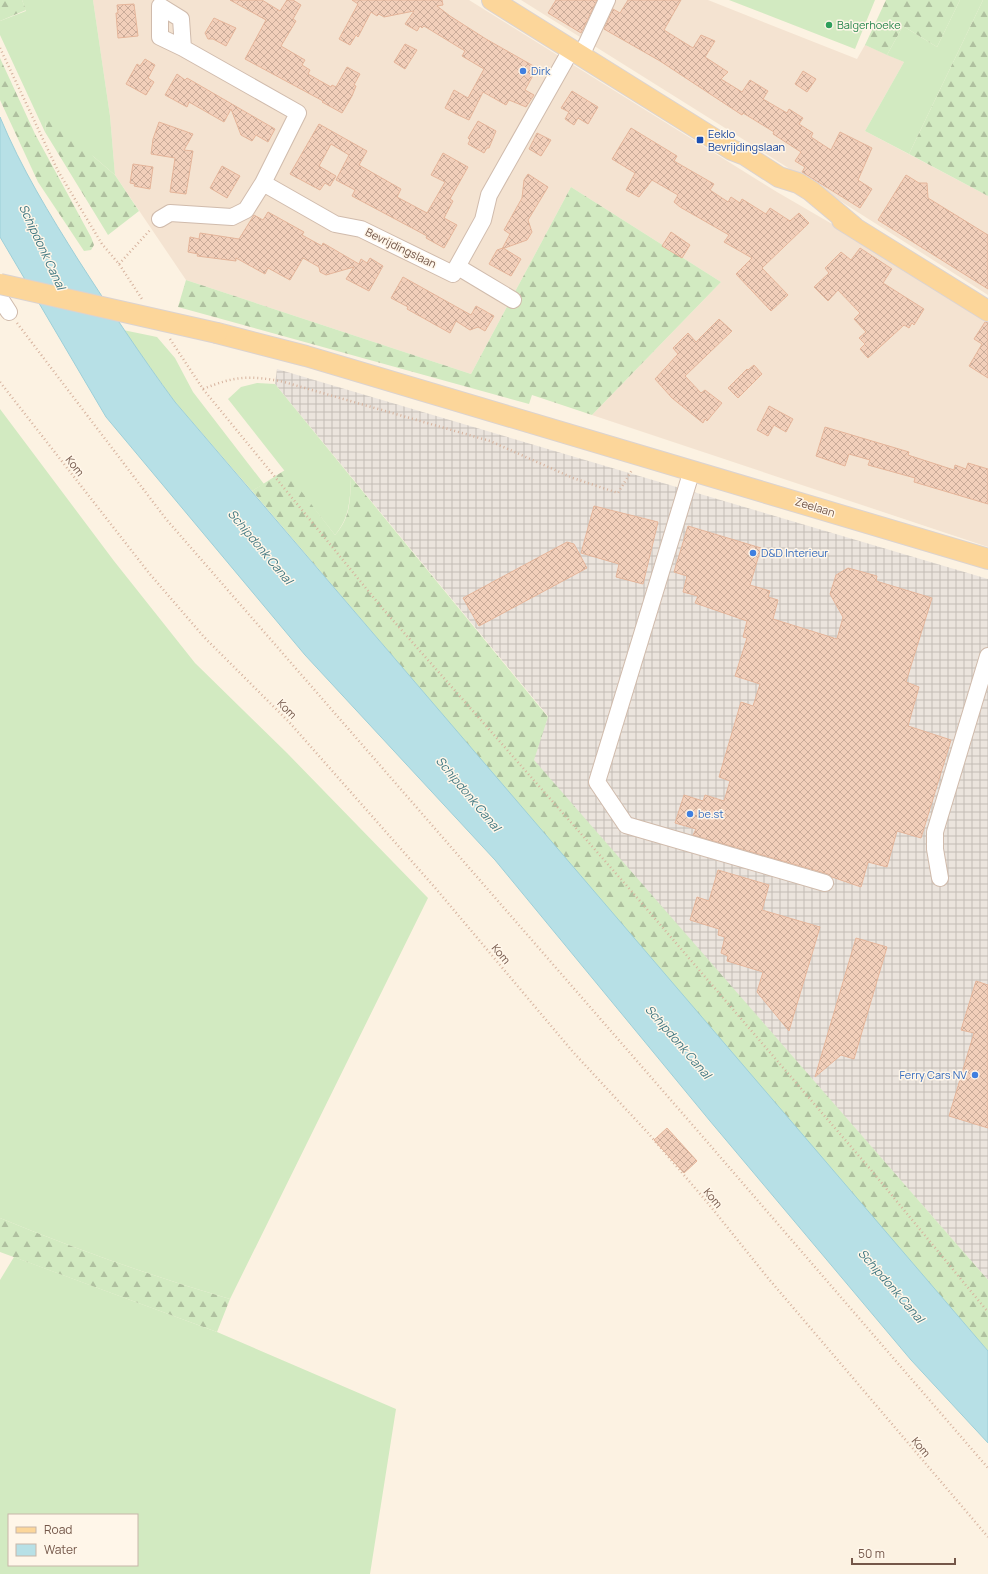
<svg xmlns="http://www.w3.org/2000/svg" width="988" height="1574" viewBox="0 0 988 1574" font-family="Manrope,sans-serif">
<style>
.residential{fill:#f4e3d1}
.industrial{fill:url(#industrial-grid)}
.grass{fill:#d2eac1;fill-rule:evenodd}
.forest{fill:url(#forest-firs)}
.water{fill:#b7e0e6;stroke:#9dcfd8}
.building{fill:url(#building-cross-hatch);stroke:#e5b59a}
.lines{fill:none;stroke-linecap:round;stroke-linejoin:round}
.minor-casing{stroke:#d0bbac;stroke-width:18}
.major-casing{stroke:#dbd3d0;stroke-width:22}
.path{stroke:#d6b29d;stroke-width:2.5;stroke-dasharray:1 3;stroke-linecap:butt}
.minor{stroke:#fff;stroke-width:16}
.major{stroke:#fcd69a;stroke-width:20}
.major-bridge-casing{stroke:#dbd3d0;stroke-width:22;stroke-linecap:butt}
.major-bridge{stroke:#fcd69a;stroke-width:20}
.leisure-dot{fill:#2e9e5b;stroke:#fff6e9;stroke-width:1.5}
.shop-dot{fill:#3f7fe0;stroke:#fff6e9;stroke-width:1.5}
.transit-dot{fill:#1a4fb4;stroke:#fff6e9;stroke-width:1.5}
.labels{text-anchor:middle;stroke-width:3;stroke-linejoin:round;paint-order:stroke}
.leisure-label{font-size:11px;fill:#27864d;stroke:#fff6e9;text-anchor:start}
.shop-label{font-size:11px;fill:#366cbe;stroke:#fff6e9;text-anchor:start}
.transit-label{font-size:11px;fill:#164399;stroke:#fff6e9;text-anchor:start}
.street-label{font-size:11px;fill:#745749;stroke:#fff6e9}
.water-label{font-size:12px;font-style:italic;fill:#3f7781;stroke:#fff6e9}
</style>
<defs>
<pattern id="industrial-grid" width="8" height="8" patternUnits="userSpaceOnUse"><rect width="8" height="8" fill="#ebe4dd"/><path d="M0 4h8M4 0v8" fill="none" stroke="#c3bcb5"/></pattern>
<pattern id="forest-firs" width="22" height="20" patternUnits="userSpaceOnUse"><rect width="22" height="20" fill="#d2eac1"/><path d="M5 1l3.5 6h-7zM16 11l3.5 6h-7z" fill="#afc09f"/></pattern>
<pattern id="building-cross-hatch" width="8" height="8" patternUnits="userSpaceOnUse"><rect width="8" height="8" fill="#f2cfba"/><path d="M0 0l8 8M0 8l8-8" fill="none" stroke="#c9ab99"/></pattern>
</defs>
<rect width="100%" height="100%" fill="#fcf2e2"/>
<path class="residential" d="M93,0h376l308,192 93,54 118,76v225l-396,-132 129,-133 -150,-95 -100,187 -285,-94 -71,-105 -5,-59z
M521,0h187l149,59 8,-14 39,17 -39,69 123,65v99l-231,-147z"/>
<path class="industrial" d="M277,369l711,210v701l-455,-520 15,-44 -273,-332z"/>
<path class="grass" d="M22,0h71l17,116 5,59 -21,-18 -48,-36 -1,11 -45,-97v-14l26,-10z
M729,0h146l-20,49z
M960,0h23l-74,154 -44,-23 39,-69 -17,-7 16,-29 34,21z
M123,330l34,7 18,21 18,34 71,92 -12,7 -77,-89z
M257,383l18,1 76,93c-1,23 -1,40 -16,58l-107,-136 13,-12z
M0,409l114,152 81,102 92,90 141,145 -198,401c-79,-23 -154,-50 -230,-81z
M14,1257l203,75 179,77 -26,165h-370v-294zM9,1515h128v50h-128z"/>
<path class="forest" d="M0,0h22l4,10 -26,11z
M886,0h74l-23,47 -34,-21 -16,29 -22,-10z
M983,0h5v196l-79,-42z
M0,58l35,76 56,103 3,8 -3,5 -7,1 -46,-69 -38,-82z
M54,117l6,4 34,36 21,18 24,36 -31,24 -63,-103 1,-11z
M571,187l150,95 -129,133 -60,-20 -3,9 -351,-97 8,-27 285,94z
M285,470l50,65c16,-18 15,-35 16,-58l197,240 -14,43 454,520v71l-242,-280 -494,-580z
M0,1218c76,31 151,58 230,81l-13,33 -217,-80z"/>
<path class="water" d="M0,117c21,51 50,98 79,144 31,48 62,95 96,141l813,949v92l-77,-83 -201,-239 -215,-261 -190,-205 -199,-238 -106,-180z"/>
<path class="building" d="M230,0h32l18,11 7,-11h6l8,5 -8,14 3,2 -15,25 24,14 -3,5 8,5 -2,4 23,13 1,-2 4,2 11,-20 13,7 -6,11 2,1 -4,10 -10,17 -20,-11 1,-1 -78,-42 21,-39z
M352,0h90l1,5 -6,1 13,10 36,23 51,29 -12,22 9,5 -8,12 -17,-7 -3,5 -23,-13 -14,28 -11,-5 -13,-7 9,-18 14,8 16,-29 -22,-13 3,-5 -41,-25 -2,2 -2,-2 -3,5 -12,-7 9,-13 -30,6 -5,-3 -2,2 -6,-4 -13,25 -2,-2 -6,10 -11,-6 19,-35z
M556,0h41l-16,33 -33,-20z
M628,0h53l-17,30 29,18 8,-13 14,6 -10,16 23,15 -7,7 21,13 8,-12 18,11 -5,8 24,14 2,-4 14,9 -4,6 14,9 -2,4 20,13 9,-18 32,16 -14,32 14,9 -12,19 -58,-36 3,-5 -10,-6 6,-9 -28,-18 1,-2 -31,-19 -1,2 -82,-54 -56,-32 9,-20 7,4z
M134,4l4,32 -20,2 -2,-25h2l-1,-8z
M214,18l22,10 -10,18 -13,-7h-5l-3,-6z
M405,44l12,6 -12,19 -11,-7z
M145,59l10,6 -7,13 6,4 -8,13 -20,-11 11,-20 3,2z
M803,71l13,8 -9,13 -12,-8z
M177,74l8,6 2,-2 88,51 -7,13 -12,-7 -4,6 -11,-6 -10,-26 -7,13 -35,-20 -2,5 -22,-12z
M572,91l26,16 -10,17 -10,-6 -4,7 -9,-6 4,-7 -8,-4z
M478,121l18,10 -7,17h-2l-3,5 -16,-9 2,-4 -2,-2z
M159,122l34,12 -9,16 9,1 -7,43 -16,-2 5,-34 -24,-4 2,-15z
M319,124l48,27 -8,14 42,24 -4,8 30,16 18,-31 -14,-7 12,-22 25,14 -18,32 3,2 -9,17 13,7 -13,23 -18,-10 1,-2 -75,-40 3,-6 -19,-10 13,-25 -18,-11 -12,22 17,10 -6,10 -5,-3 -5,7 -30,-16z
M631,128l46,28 -3,5 40,23 -4,6 18,12 3,-5 9,6 2,-4 24,15 4,-6 20,13 9,-8 10,10 -47,45 26,27 -17,16 -35,-37 16,-16 -28,-16 5,-7 -49,-28 -6,-5 4,-7 -26,-15 -13,17 -13,-7 9,-17 -23,-14z
M537,133l14,7 -10,16 -12,-7z
M133,164l20,3 -3,22 -16,-3 1,-2 -5,-1z
M222,166l18,10 -13,22 -17,-10z
M528,174l20,13 -20,33 4,12 -5,8 -25,9 8,-15 -6,-4 18,-32 2,-18z
M906,175l13,8h8l1,15 60,37v54l-110,-69z
M268,212l36,20 -2,3 20,11 1,-3 36,21 2,-5 6,4 3,-5 13,8 -14,25 -23,-12 8,-12 -28,8 -6,-3 -1,-5 -16,-9 -13,22 -22,-12 -3,6 -29,-16v3l-39,-5 1,-2 -10,-2 2,-15 9,2 1,-6 39,6 15,-24 9,5z
M671,232l19,13 -8,13 -20,-12z
M503,248l18,11 -10,17 -22,-12 8,-14z
M860,248l32,21 -9,14 41,26 -10,16 -2,-2 -3,5 -5,-3 -36,33 -8,-9 5,-5 -6,-6 7,-6 -12,-13 6,-6 -22,-23 -10,11 -14,-14 15,-14 -4,-5 16,-16 10,8z
M403,277l68,38 5,-9 18,10 -9,15 -7,-4 -8,3 -14,-9 -6,12 -43,-24 1,-2 -17,-9z
M719,319l13,12 -47,45 16,17 4,-3 17,13 -15,18 -2,-2 -2,4 -31,-25 -17,-19 23,-25 -5,-6 15,-15 8,9z
M985,322h3v56l-19,-12 13,-22 -8,-5z
M754,365l8,9 -24,24 -10,-10 19,-19 1,1z
M769,406l24,13 -7,13 -12,-7 -6,11 -11,-6z
M825,427l84,25 -1,3 46,15 1,-5 11,4 2,-6 20,6v35l-74,-22 1,-4 -47,-13 2,-5 -21,-6 -4,12 -29,-10z
M594,506l64,16 -15,62 -27,-7 3,-13 -38,-11z
M688,526l73,22 -11,37 20,6 -2,6 10,3 -5,19 64,20 6,-22 -13,-23 6,-19 12,-7 29,8 -1,5 56,17 -26,84 13,5 -11,39 43,14 -30,98 -24,-7 -10,36 -19,-5 -7,25 -29,-10 -4,-3 -135,-39 3,-6 -21,-6 9,-28 19,6 2,-6 19,6 6,-20 -11,-4 22,-75 12,4 7,-22 -25,-8 12,-38 -4,-1 4,-16 -52,-18 3,-7 -15,-4 4,-16 -13,-4z
M567,542l7,2 13,24 -108,58 -16,-28z
M718,870l51,15 -7,25 58,17 -31,104 -32,-39 6,-20 -36,-11 1,-5 -7,-3 4,-16 -7,-2 1,-6 -29,-9 7,-23 12,4z
M856,938l31,9 -33,112 -13,-4 -26,22z
M976,981l12,4v143l-39,-12 25,-83 -13,-3z
M667,1128l30,33 -13,12 -30,-33z"/>
<g class="lines">
<g class="minor-casing">
<path id="minor" d="M581,56l26,-56
M263,183l72,41 26,5 92,45 30,-54 6,-25 82,-145
M160,219l10,-6 62,4 14,-7 17,-27 35,-70 -115,-65 -23,-11v-31l21,13 2,29
M458,267l55,33
M0,298l9,14
M692,470l-95,312 29,43 199,58
M940,878l-5,-29v-17l53,-176"/>
</g>
<g class="major-casing">
<path id="major" d="M492,0l240,150 13,5 34,22 19,6 13,8 43,36
M842,220l146,91
M217,333l89,23 682,203"/>
</g>
<path class="path" d="M0,48l58,123 44,73 17,20 23,35
M119,264l32,-35
M17,323l149,196 537,618 285,331
M170,339l33,50 180,220 244,277 244,284 117,142
M0,382l149,191 55,64 86,86 147,167 136,162 75,81 59,69 61,76 220,259
M203,389c32,-13 47,-14 81,-7l206,59 83,37 45,15 14,-23"/>
<use href="#minor" class="minor"/>
<use href="#major" class="major"/>
<g class="major-bridge-casing">
<path id="major-bridge" d="M0,284l217,49"/>
</g>
<use href="#major-bridge" class="major-bridge"/>
</g>
<circle class="leisure-dot" cx="829" cy="25" r="4"/>
<g class="shop-dot">
<circle cx="523" cy="71" r="4"/>
<circle cx="753" cy="553" r="4"/>
<circle cx="690" cy="814" r="4"/>
<circle cx="975" cy="1075" r="4"/>
</g>
<rect class="transit-dot" x="696" y="136" width="8" height="8" rx="2"/>
<g class="labels">
<g class="leisure-label">
<text x="837" y="29">Balgerhoeke</text>
</g>
<g class="shop-label">
<text x="531" y="75">Dirk</text>
<text x="761" y="557">D&amp;D Interieur</text>
<text x="698" y="818">be.st</text>
<text x="967" y="1079" text-anchor="end">Ferry Cars NV</text>
</g>
<g class="transit-label">
<text x="708" y="138">Eeklo<tspan x="708" dy="13">Bevrijdingslaan</tspan></text>
</g>
<g class="street-label">
<text transform="translate(401 248) rotate(26)" y="4">Bevrijdingslaan</text>
<text transform="translate(75 466) rotate(52)" y="4">Kom</text>
<text transform="translate(815 507) rotate(17)" y="4">Zeelaan</text>
<text transform="translate(287 709) rotate(45)" y="4">Kom</text>
<text transform="translate(501 954) rotate(50)" y="4">Kom</text>
<text transform="translate(713 1198) rotate(50)" y="4">Kom</text>
<text transform="translate(921 1447) rotate(50)" y="4">Kom</text>
</g>
<g class="water-label">
<text transform="translate(42 247) rotate(65)" y="4">Schipdonk Canal</text>
<text transform="translate(260 547) rotate(50)" y="4">Schipdonk Canal</text>
<text transform="translate(468 794) rotate(50)" y="4">Schipdonk Canal</text>
<text transform="translate(678 1042) rotate(49)" y="4">Schipdonk Canal</text>
<text transform="translate(891 1286) rotate(49)" y="4">Schipdonk Canal</text>
</g>
</g>
<rect x="8" y="1514" width="130" height="52" fill="#fff6e9" stroke="#c7b6a9"/>
<rect x="16" y="1527" width="20" height="6" fill="#fcd69a" stroke="#c7b6a9"/>
<text x="44" y="1534" font-size="12" fill="#745749">Road</text>
<rect x="16" y="1544" width="20" height="12" fill="#b7e0e6" stroke="#c7b6a9"/>
<text x="44" y="1554" font-size="12" fill="#745749">Water</text>
<path d="M852 1558v6h103v-6" fill="none" stroke="#745749" stroke-width="2"/>
<text x="858" y="1558" font-size="12" fill="#745749" stroke="#fff6e9" stroke-width="3" paint-order="stroke">50 m</text>
</svg>
